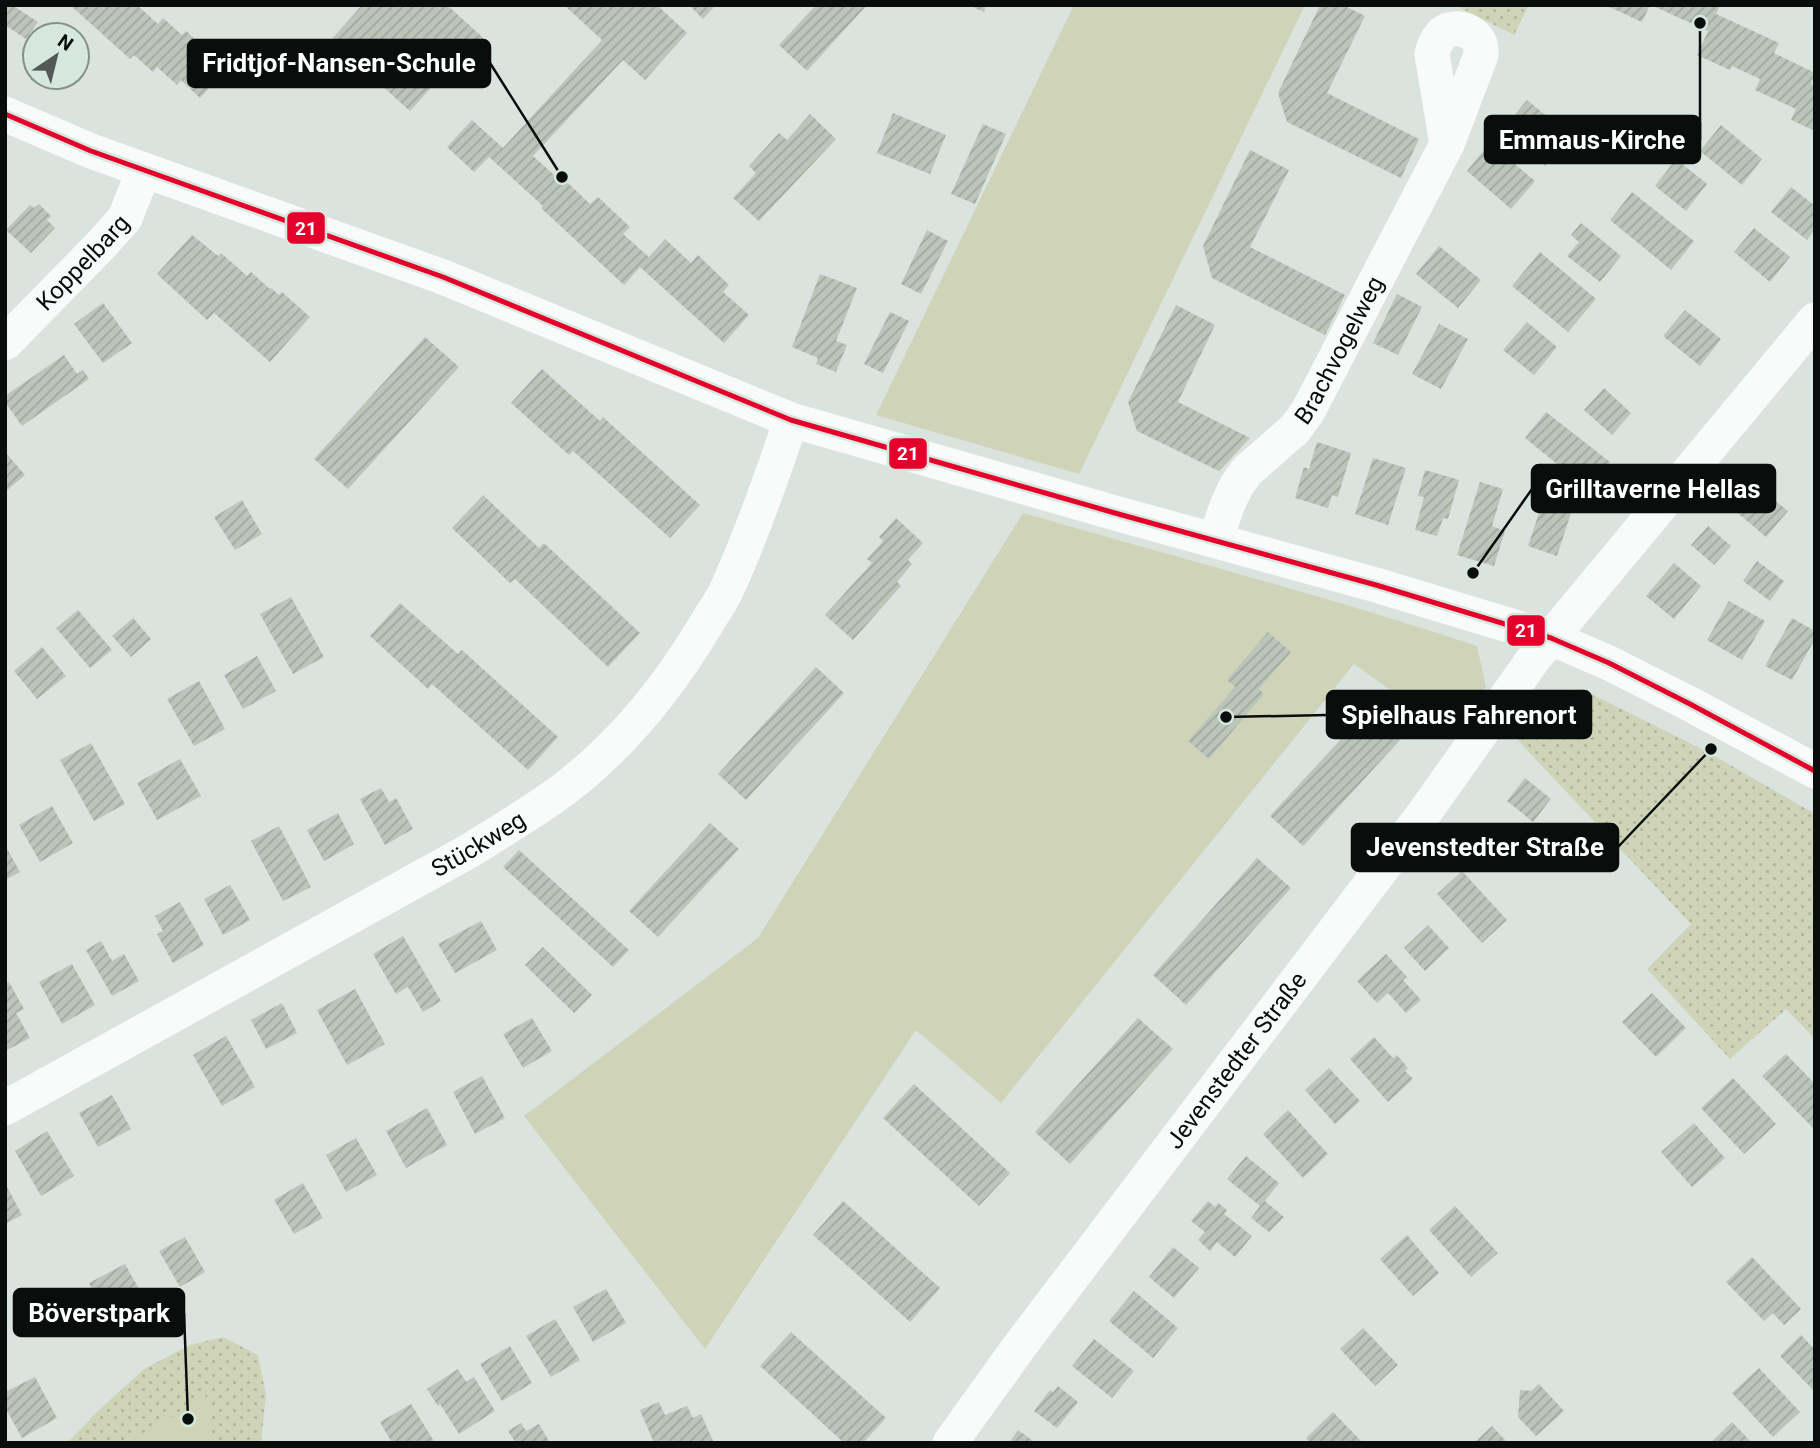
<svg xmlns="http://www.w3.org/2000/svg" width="1820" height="1448" viewBox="0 0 1820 1448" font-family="Roboto,sans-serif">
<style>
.grass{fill:url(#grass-dots)}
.green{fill:#cfd4b9}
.building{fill:url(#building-hatch)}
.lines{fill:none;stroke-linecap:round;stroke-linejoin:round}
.minor{stroke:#f9fbfa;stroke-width:35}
.bus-1-casing{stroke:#d6e7de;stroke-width:10}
.bus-1{stroke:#e4002b;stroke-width:5}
.labels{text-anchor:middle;stroke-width:5;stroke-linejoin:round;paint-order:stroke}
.street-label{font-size:24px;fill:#090e0c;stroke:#d6e7de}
.leader{fill:none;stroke:#090e0c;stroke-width:2.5}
.callout-dot{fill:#090e0c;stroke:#d6e7de;stroke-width:2.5}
.callout{fill:#090e0c;stroke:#090e0c;stroke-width:2.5}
.callout-label{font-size:26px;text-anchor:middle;font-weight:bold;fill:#fff}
.line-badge{stroke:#d6e7de;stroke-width:2.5}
.badge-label{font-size:19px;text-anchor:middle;font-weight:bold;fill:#fff}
</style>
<defs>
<pattern id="grass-dots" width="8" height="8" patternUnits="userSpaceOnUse" patternTransform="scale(1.75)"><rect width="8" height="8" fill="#cfd4b9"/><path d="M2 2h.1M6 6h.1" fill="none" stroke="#b0b59e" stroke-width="1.8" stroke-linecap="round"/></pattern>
<pattern id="building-hatch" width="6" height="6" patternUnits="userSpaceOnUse" patternTransform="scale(1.75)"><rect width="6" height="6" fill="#bbc5ba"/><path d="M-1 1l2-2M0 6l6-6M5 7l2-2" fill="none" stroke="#9fa89f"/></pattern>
</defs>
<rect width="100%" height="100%" fill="#dae3de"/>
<path class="grass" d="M1455,5h74l-15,30z
M1581,689l125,62 109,63v225l-29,-30 -56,50 -83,-90 44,-45 -182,-193 39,-39z
M223,1337l35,18 8,40 -5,48h-194l30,-31 47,-43 46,-24z"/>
<path class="green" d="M1074,5h231l-226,469 -203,-59z
M1023,513c151,44 304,83 454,133l9,41 -34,47 -98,-70 -353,439 -85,-73 -211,319 -181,-233 234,-178z
M208,1396l1,47h-84z"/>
<path class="building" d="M5,5h7l26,17 -12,17 -21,-14z
M70,5h67l21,19 5,-6 19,17 4,-4 19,17 4,-4 22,20 -31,34 -19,-18 -4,5 -20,-18 -4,5 -19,-17 -4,4z
M362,5h85l43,39 -29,31 -10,-9 -41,45 -79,-71z
M564,5h93l30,28 -42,47 -22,-20 -90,96 30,27 3,-2 24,23 8,-7 32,30 -7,7 26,23 16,-18 26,24 7,-8 31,30 -6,7 26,23 -25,28 -84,-76 -16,18 -83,-77 2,-2 -54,-49 -15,15 -27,-25 25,-27 31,28 99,-108z
M689,5h27l-13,14z
M816,5h51l-60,66 -28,-26z
M968,5h18l-2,7z
M1320,5h23l22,11 -38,77 92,46 -18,39 -114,-56 -9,-29z
M1605,5h45l-8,17z
M1651,5h69l-4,9 63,29 -5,10 41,20 -4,11 4,2v45l-24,-11 5,-11 -41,-19 5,-11 -28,-13 -2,4 -33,-15 11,-24z
M1527,100l43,35 -25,31 -43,-36z
M893,113l53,22 -16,39 -53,-21z
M810,114l26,25 -77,82 -26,-23 23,-25 -7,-7 30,-33 8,7z
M983,124l23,10 -31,70 -24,-10z
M1721,125l41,34 -20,26 -42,-34z
M1490,143l45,38 -24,28 -44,-38z
M1250,150l39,20 -39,77 95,48 -20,40 -113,-57 -9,-32z
M1676,159l31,25 -21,27 -31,-25z
M1791,187l24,19v23l-8,11 -36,-28z
M1632,192l62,49 -23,29 -61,-50z
M39,204l12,12 -4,4 8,8 -24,25 -25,-23 24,-25 4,3z
M1581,223l40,33 -21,26 -33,-26 12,-14 -8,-7z
M1754,228l36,29 -20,25 -36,-30z
M927,230l21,11 -27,53 -20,-10z
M192,235l26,21 3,-3 26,23 4,-4 19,17 1,-1 8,7 3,-3 28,25 -40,45 -56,-49 -7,7 -50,-46z
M1439,246l42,34 -23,28 -42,-34z
M1540,252l56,47 -28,33 -56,-46z
M820,274l37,14 -21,53 11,4 -11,27 -20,-8 2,-6 -26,-11z
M1397,294l25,13 -24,48 -25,-12z
M103,303l29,40 -29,20 -29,-39z
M1176,305l39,20 -37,77 72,36 -31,33 -82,-40 -9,-29z
M1685,310l36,29 -21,27 -37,-30z
M890,312l19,9 -26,52 -19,-9z
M1527,322l30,25 -23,28 -31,-25z
M1439,324l29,15 -27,50 -29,-15z
M425,337l34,30 -111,122 -34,-30z
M64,355l13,19 6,-4 6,9 -67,47 -17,-24v-6z
M542,369l58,52 3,-4 97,88 -30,33 -97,-87 -4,4 -58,-52z
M1604,388l27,25 -19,22 -28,-25z
M1546,412l64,50 -22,27 -63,-51z
M1317,442l34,11 -13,44 -6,-2 -4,13 -33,-10 9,-31 5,2z
M5,452l20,23 -20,17z
M1373,458l33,10 -18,57 -33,-11z
M1425,470l34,10 -11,39 -5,-1 -6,18 -22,-6 9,-33 -6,-1z
M1739,477l25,21 3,-4 21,17 -22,26 -45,-38z
M1480,482l23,7 -11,37 13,5 -11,35 -37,-11z
M483,495l56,53 5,-5 96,90 -32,34 -93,-88 -5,4 -58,-55z
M242,500l20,34 -27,16 -21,-33z
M1542,504l29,9 -14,43 -29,-10z
M896,518l27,25 -15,17 4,4 -15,18 4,4 -48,54 -28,-25 47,-52 -5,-4 16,-18 -4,-4z
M1708,526l23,20 -17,19 -23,-20z
M1757,561l27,20 -14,20 -27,-20z
M1674,563l27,23 -27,33 -28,-23z
M291,597l33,60 -31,17 -33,-60z
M1729,601l36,20 -23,39 -35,-20z
M400,603l58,51 4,-4 96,87 -30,33 -96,-86 -4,5 -58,-53z
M78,610l34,40 -22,18 -34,-40z
M133,618l18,21 -20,18 -19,-21z
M1792,618l23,13v8l-23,41 -27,-14z
M1268,632l23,20 -32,37 5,5 -55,65 -21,-18 47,-54 -8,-7z
M42,647l24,29 -29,23 -23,-28z
M257,656l19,35 -33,18 -19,-34z
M816,667l28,26 -98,107 -28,-26z
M199,681l26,48 -31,17 -27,-47z
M1378,699l32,30 -107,117 -33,-30z
M91,743l34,61 -31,17 -34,-61z
M180,759l21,37 -44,24 -20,-37z
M1525,778l26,21 -18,23 -26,-21z
M381,788l8,14 7,-4 17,31 -28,16 -25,-46z
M52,806l21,37 -33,19 -21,-37z
M338,813l16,31 -30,17 -17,-31z
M710,823l29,26 -81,88 -29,-26z
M279,826l32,61 -28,14 -32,-60z
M1491,827l9,6 5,-6 9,7 -5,6 27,21 -9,11 -21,-16 -9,12 -23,-19z
M5,845l15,27 -15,8z
M519,850l110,100 -16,17 -110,-100z
M1257,858l34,30 -105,117 -33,-30z
M1462,871l45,49 -25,23 -45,-49z
M230,885l20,35 -27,15 -19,-36z
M180,902l24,43 -31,18 -16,-29 6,-3 -8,-15z
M481,921l16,29 -42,23 -17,-29z
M1428,925l21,23 -24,23 -21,-23z
M403,936l38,65 -18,11 -15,-25 -12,7 -23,-40z
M101,941l11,20 12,-7 15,27 -27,15 -26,-46z
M543,947l49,48 -18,18 -49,-48z
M1386,954l21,23 -4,3 18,20 -15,13 -18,-20 -11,10 -20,-22z
M72,964l23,41 -33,19 -23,-42z
M9,982l15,27 -8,4 14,25 -25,13v-67z
M355,989l30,55 -38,21 -30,-55z
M1652,993l34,35 -30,29 -34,-35z
M282,1003l15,30 -31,16 -15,-29z
M532,1018l20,33 -29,17 -20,-34z
M1138,1018l35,31 -103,115 -35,-32z
M226,1036l29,51 -33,19 -29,-51z
M1374,1037l19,21 4,-3 11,13 -3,3 8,8 -25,23 -38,-43z
M1786,1054l29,30v46l-53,-54z
M1329,1068l31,33 -25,23 -30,-34z
M482,1076l23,42 -30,16 -22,-42z
M1733,1078l43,46 -32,30 -43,-46z
M914,1084l96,89 -31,33 -96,-88z
M112,1095l19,34 -33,18 -19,-34z
M427,1108l20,37 -41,23 -20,-37z
M1288,1110l40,44 -25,24 -40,-44z
M1694,1123l31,35 -33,29 -31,-35z
M47,1131l27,45 -33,20 -26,-45z
M356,1138l21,37 -31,17 -20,-37z
M1246,1156l33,27 -14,18 19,16 -15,15 -18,-14 9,-12 -33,-27z
M5,1183l17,32 -17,9z
M303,1183l20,35 -29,16 -20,-34z
M843,1201l97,87 -30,34 -97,-87z
M1208,1201l7,6 3,-4 9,7 -3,4 28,22 -17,21 -18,-15 -7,9 -12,-11 7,-8 -14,-11z
M1455,1206l43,47 -27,24 -42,-47z
M1407,1235l32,38 -26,23 -33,-37z
M185,1237l20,35 -25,15 -21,-36z
M1173,1247l26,21 -25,30 -25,-21z
M1752,1257l49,52 -17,16 -11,-12 -9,8 -38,-39z
M125,1264l22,39 -36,20 -22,-40z
M606,1289l20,34 -33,19 -20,-35z
M1134,1291l44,37 -25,30 -44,-37z
M555,1319l25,41 -29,17 -25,-41z
M1363,1328l35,37 -23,21 -35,-37z
M791,1332l95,86 -23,25h-19l-84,-77z
M1801,1335l14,15v42l-35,-36z
M1094,1339l40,32 -22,27 -40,-32z
M510,1346l22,37 -30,18 -22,-37z
M1759,1368l41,44 -27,25 -41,-44z
M458,1369l8,13 8,-5 21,34 -36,23 -19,-30 -2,2 -11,-17z
M35,1377l22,41 -35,20 -17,-31v-15z
M1539,1384l25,27 -28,25 -18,-19 2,-27 11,1z
M1058,1386l20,16 -21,26 -23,-17 16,-21 3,2z
M659,1402l6,13 22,-9 6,12 8,-4 13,29h-52l-1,-3 -7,3 -14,-33z
M411,1404l24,39h-43l-12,-21z
M1333,1412l30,31h-52l-5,-5z
M1732,1422l20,21h-42z
M521,1423l5,8 13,-7 11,19h-34l-8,-12z
M1492,1426l16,17h-34z
M1018,1430l18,13h-27z"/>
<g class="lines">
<g class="minor">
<path d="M5,114l86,37 352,126 348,143 331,95 254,70 175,53 58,25 81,41 125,67"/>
<path id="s1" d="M5,343l96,-98 24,-27 19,-48"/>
<path id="s2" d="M1215,540l14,-39 8,-16 10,-14 48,-42 13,-18 139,-267 34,-89c0,-2 0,-10 -1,-11 -6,-15 -27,-20 -38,-10 -6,6 -8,13 -10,20l15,90"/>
<path id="s3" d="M5,1108l464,-257c32,-20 64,-39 94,-61 58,-44 105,-102 142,-164 7,-12 16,-24 22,-37 25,-55 45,-112 64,-169"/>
<path id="s4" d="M950,1443l69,-96 406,-535 109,-154 281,-338"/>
</g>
<g class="bus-1-casing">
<path id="bus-1" d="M5,114l86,37 352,126 348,143 331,95 254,70 175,53 58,25 81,41 125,67"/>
</g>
<use href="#bus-1" class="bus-1"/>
</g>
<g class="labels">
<g class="street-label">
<text dy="8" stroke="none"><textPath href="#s1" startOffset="112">Koppelbarg</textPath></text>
<text dy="8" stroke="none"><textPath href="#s2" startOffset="231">Brachvogelweg</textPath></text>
<text dy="8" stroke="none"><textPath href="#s3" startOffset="542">Stückweg</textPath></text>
<text dy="8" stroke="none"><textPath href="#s4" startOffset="478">Jevenstedter Straße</textPath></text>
</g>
</g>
<path class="leader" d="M562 177L490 63M1700 23L1700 140M1473 573L1532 489M1226 717L1327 715M1711 749L1618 847M188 1419L184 1313"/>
<g class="callout-dot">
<circle cx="562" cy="177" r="7"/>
<circle cx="1700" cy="23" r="7"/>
<circle cx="1473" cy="573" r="7"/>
<circle cx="1226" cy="717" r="7"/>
<circle cx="1711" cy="749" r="7"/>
<circle cx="188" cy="1419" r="7"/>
</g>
<g class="callout">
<rect x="188" y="40" width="302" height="47" rx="7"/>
<rect x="1485" y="116" width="215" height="47" rx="7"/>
<rect x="1532" y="465" width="243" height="47" rx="7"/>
<rect x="1327" y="691" width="264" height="47" rx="7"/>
<rect x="1352" y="824" width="266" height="47" rx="7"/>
<rect x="14" y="1289" width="170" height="47" rx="7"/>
</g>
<g class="callout-label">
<text x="339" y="72">Fridtjof-Nansen-Schule</text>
<text x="1592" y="149">Emmaus-Kirche</text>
<text x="1653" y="498">Grilltaverne Hellas</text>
<text x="1459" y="724">Spielhaus Fahrenort</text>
<text x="1485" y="856">Jevenstedter Straße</text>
<text x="99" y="1322">Böverstpark</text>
</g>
<g class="line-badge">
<rect x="286" y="211" width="40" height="34" rx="7" fill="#e4002b"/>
<rect x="888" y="437" width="40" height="33" rx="7" fill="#e4002b"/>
<rect x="1506" y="614" width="40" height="33" rx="7" fill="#e4002b"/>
</g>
<g class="badge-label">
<text x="306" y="235">21</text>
<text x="908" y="460">21</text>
<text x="1526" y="637">21</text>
</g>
<rect width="1820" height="1448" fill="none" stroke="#090e0c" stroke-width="14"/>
<g transform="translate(56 56) rotate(35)"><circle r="33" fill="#d6e7de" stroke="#84908a" stroke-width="2"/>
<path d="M0-5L12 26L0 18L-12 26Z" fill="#525956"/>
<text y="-10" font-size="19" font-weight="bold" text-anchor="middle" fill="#090e0c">N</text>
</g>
</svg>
